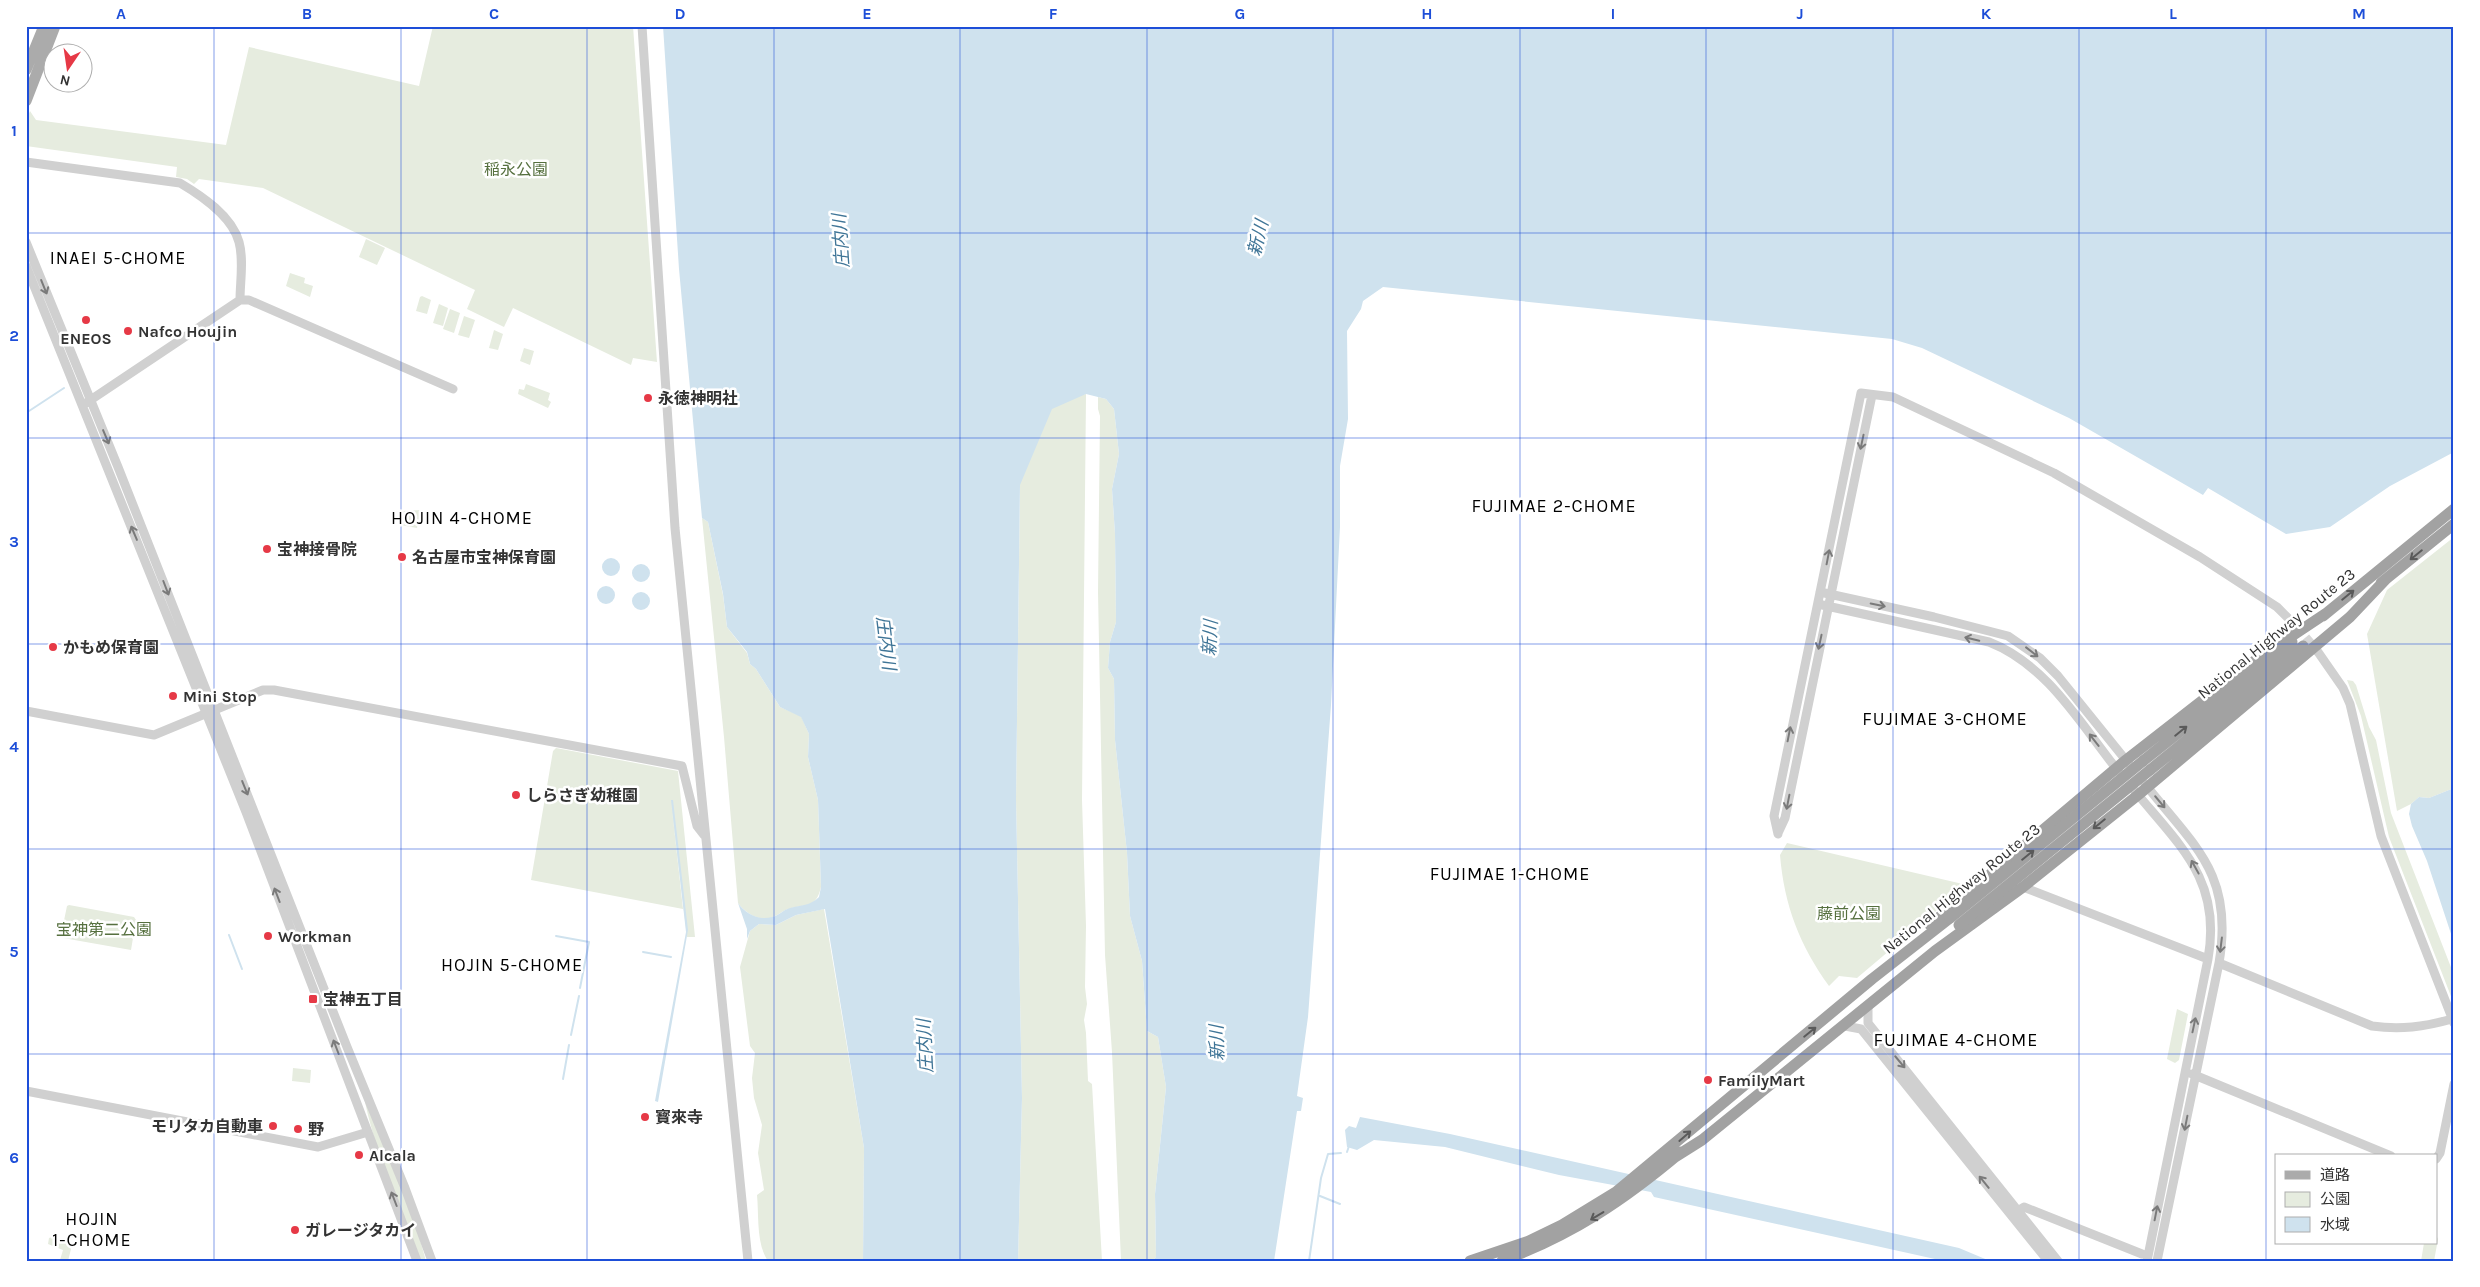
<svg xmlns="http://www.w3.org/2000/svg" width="2480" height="1287" viewBox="0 0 2480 1287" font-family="Karla,'Noto Sans JP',sans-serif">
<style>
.green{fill:#e6ecdf}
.water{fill:#cfe2ee}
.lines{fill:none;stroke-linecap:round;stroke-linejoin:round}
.stream{stroke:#cfe2ee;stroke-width:2}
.tertiary-tunnel{stroke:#d6d6d6;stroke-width:9;stroke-dasharray:9 4.5;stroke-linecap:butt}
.tertiary{stroke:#d0d0d0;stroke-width:9}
.primary{stroke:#ababab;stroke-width:11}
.trunk{stroke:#a2a2a2;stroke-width:11}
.trunk-bridge{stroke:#a2a2a2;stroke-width:11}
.oneway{stroke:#7a7a7a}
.oneway2{stroke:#5a5a5a}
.grid{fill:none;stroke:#1d4ed8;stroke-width:1;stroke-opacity:0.55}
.poi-dot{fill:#e63946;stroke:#fff;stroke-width:2}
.labels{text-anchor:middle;stroke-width:5;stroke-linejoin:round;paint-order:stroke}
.park-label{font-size:16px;fill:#56703f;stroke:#fff}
.poi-label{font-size:16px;font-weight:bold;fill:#333;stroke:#fff;text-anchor:start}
.street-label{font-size:16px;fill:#333;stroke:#fff}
.water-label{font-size:18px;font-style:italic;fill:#3f7597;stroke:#fff}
.neighbourhood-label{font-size:18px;letter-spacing:1px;fill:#000;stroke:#fff}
.neatline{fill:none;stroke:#1d4ed8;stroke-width:2}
.grid-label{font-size:16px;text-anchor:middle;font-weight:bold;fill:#1d4ed8}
</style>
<rect width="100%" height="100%" fill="#fff"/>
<path class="green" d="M433,26h200l24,336 -24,-4 -2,7 -118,-57 -9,19 -37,-18 8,-19 -212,-102 -64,-9 -5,5 -7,-5 -11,-2 1,-10 -151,-21v-26l4,-9 6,9 190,25 23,-98 170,39z
M366,239l19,9 -8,17 -18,-8z
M290,273l15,5 -1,5 9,3 -3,11 -24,-11z
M422,296l9,4 -4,14 -11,-3 4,-14z
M439,304l9,4 -5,18 -10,-3z
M450,309l10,4 -6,20 -11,-4z
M464,316l11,4 -6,18 -11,-3z
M494,330l9,4 -5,16 -9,-2z
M524,348l10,3 -4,14 -10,-4z
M526,384l24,9 -2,7 3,2 -3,6 -30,-14 1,-5 5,1z
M1086,394l-4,406 4,126 -1,61 2,17 -3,16 2,13 2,48 4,3 10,177h-84l4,-163 -6,-299 5,-392z
M1098,397l8,2 8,10 5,45 -7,35 3,45 1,88 -6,20 -2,26 6,11 1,61 12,113 3,63 12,45 5,70 11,6 8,50 -11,107 1,63 -4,4h-31l-9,-209 -7,-97 -7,-363 2,-176 -2,-7z
M421,510l-4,18 -17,-3 3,-14z
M702,518l6,4 15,73 4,32 20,26 3,11 6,5 24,38 21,9 8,18 -1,23 10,43 3,87c-5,22 -15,16 -32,22 -6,1 -9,5 -14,7 -13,8 -30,-3 -37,-13l-14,-166z
M2454,537v251l-25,10 -10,-1 -8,7 -14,7 -30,-177 20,-44z
M2347,680l6,1 3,4 13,42 7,13 15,73 63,162v29l-65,-167 -28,-121z
M556,748l122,23 17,166h-8l-16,-137 12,109 -152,-29 22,-129z
M1787,843l180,42 -110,93 -18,-2 -10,10c-29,-40 -45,-81 -49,-131z
M69,905l65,12 2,3 -5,30 -68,-12 -2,-3 6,-29z
M824,909l40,239 -1,113h-95c-12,-17 -9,-46 -11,-66l7,-5 -6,-37 4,-28 -8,-27 -2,-20 3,-25 -5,-7 -10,-79 10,-36 9,-7 17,1 20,-10z
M2177,1009l11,5 -9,46 -4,3 -8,-4z
M293,1068l18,2 -1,13 -18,-2z
M364,1097l50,122 12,42h-6c-20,-54 -45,-108 -56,-164z
M52,1237l17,6 2,6 -3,12 -8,-1 3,-10 -15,-6 1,-6z
M2437,1237l1,2 -4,22h-13l3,-18h12z"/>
<path class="water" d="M663,26h1791v426l-64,34 -60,41 -44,7 -78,-46 -5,7 -134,-77 -147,-70 -30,-9 -509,-52 -20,14 -2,8 -14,22 1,88 -8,47v61l-9,178 -23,312 -11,79 6,2 -2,13h-4l-23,150h-122l4,-4 -1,-63 11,-107 -8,-50 -11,-6 -5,-70 -12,-45 -3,-63 -12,-113 -1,-61 -6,-11 2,-26 6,-20 -1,-88 -3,-45 7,-35 -5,-45 -8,-10 -20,-5 -34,15 -32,76 -4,314 6,299 -4,163h-155l1,-113 -39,-239 -29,6 -20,10 -17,-1 -9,7 -3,8v-10l-9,-26c7,10 20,18 34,14 6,-1 11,-7 18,-9 11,-3 20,-2 29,-11l2,-10 -3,-87 -10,-43 1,-23 -8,-17 -21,-10 -24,-38 -6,-5 -3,-12 -20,-25 -4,-33 -15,-72 -6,-4 -23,-249z
M602 567a9 9 0 1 1 18 0a9 9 0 1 1-18 0Z
M632 573a9 9 0 1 1 18 0a9 9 0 1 1-18 0Z
M597 595a9 9 0 1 1 18 0a9 9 0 1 1-18 0Z
M632 601a9 9 0 1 1 18 0a9 9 0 1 1-18 0Z
M2454,788v155l-27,-82 -15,-35 -3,-12 2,-10 8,-7 10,1z
M671,800h2l15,130 -30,172 -3,-1 31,-169z
M1360,1117l90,17 509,114 31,13h-46l-290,-64 -3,-5 -92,-17 -114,-28 -71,-7 -17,10 -10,-3 -2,-17 4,-4 7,2z"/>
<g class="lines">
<path class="stream" d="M26,413l38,-25
M229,935l13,34
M556,936l33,6 -9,46
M643,952l28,5
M571,1035l8,-39
M563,1079l6,-34
M1347,1152l2,-6
M1320,1196l20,8
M1309,1261l12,-83 7,-24 13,-1"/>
<path class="tertiary-tunnel" d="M2297,627l21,25"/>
<path class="tertiary" d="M642,26l33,502 73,733
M26,162l154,21c22,13 52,33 59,59 5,18 1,40 1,58
M26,242l92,225 229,580 58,141 27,73
M26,266l220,546 171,449
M86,403l154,-103h9l204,89
M1820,592l114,25 74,19 32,22 18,18 71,88
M1818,604l171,38c59,23 92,83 130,130
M2318,652l25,36 7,16 31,132 73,187
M26,711l128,24 109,-45h11l408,76 15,60 7,9
M2145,784c50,63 89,90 74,179l-62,298
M2134,790c46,56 88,90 74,169l-61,302
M1778,833l7,-15 87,-423
M1778,834l-4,-18 87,-423 32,4 161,76 146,84 77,50 16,16
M2023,887l185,72
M2219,963l153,63c28,4 52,1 80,-7
M1868,1007v16l190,238
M1845,1026l16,3 187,232
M2192,1074l199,82
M26,1091l292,56 50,-15
M2436,1159l4,-6 14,-69
M2014,1213l10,-6 118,47"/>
<path class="primary" d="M26,70l18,-44
M26,101l29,-75"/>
<path class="trunk" d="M2381,583l73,-59
M2323,616l131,-107
M2143,761l149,-119
M2150,770l153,-124
M1930,925l196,-165 118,-92 84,-56
M1675,1157l27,-17 233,-189 88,-64 115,-92 212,-178 36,-38
M1470,1261l59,-20 33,-16 54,-33 256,-213 78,-61
M1502,1261c71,-27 121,-60 179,-109"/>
<path class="trunk-bridge" d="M1950,918l193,-157
M1959,925l191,-155"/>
</g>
<defs><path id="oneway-shaft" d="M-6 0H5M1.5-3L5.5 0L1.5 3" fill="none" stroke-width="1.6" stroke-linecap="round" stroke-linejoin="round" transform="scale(1.25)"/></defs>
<g class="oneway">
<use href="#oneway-shaft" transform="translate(44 287) rotate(68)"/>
<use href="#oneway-shaft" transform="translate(106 437) rotate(67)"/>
<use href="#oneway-shaft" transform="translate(1862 442) rotate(102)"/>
<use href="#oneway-shaft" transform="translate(134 533) rotate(-113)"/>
<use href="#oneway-shaft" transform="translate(1828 557) rotate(-79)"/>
<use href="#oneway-shaft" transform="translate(166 588) rotate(69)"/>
<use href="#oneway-shaft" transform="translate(1878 605) rotate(12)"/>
<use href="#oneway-shaft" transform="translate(1972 639) rotate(-167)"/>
<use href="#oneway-shaft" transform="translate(1820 642) rotate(102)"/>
<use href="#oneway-shaft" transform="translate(2032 652) rotate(38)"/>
<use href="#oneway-shaft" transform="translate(1789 734) rotate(-79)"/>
<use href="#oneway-shaft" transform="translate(2094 740) rotate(-128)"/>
<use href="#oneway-shaft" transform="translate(245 788) rotate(68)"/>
<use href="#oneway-shaft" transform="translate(1788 802) rotate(101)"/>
<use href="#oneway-shaft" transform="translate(2160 802) rotate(50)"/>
<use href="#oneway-shaft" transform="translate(2195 867) rotate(-119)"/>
<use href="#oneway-shaft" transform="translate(277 895) rotate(-111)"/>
<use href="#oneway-shaft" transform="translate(2221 945) rotate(97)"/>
<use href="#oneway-shaft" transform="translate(2194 1025) rotate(-78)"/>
<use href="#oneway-shaft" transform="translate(336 1047) rotate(-111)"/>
<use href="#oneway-shaft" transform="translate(1900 1062) rotate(50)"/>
<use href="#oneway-shaft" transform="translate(2186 1123) rotate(101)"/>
<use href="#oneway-shaft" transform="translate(1984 1182) rotate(-129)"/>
<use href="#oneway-shaft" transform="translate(394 1199) rotate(-111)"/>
<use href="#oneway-shaft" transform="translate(2156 1213) rotate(-79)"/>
</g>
<g class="oneway2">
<use href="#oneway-shaft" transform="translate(2416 555) rotate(141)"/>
<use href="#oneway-shaft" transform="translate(2348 595) rotate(-39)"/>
<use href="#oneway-shaft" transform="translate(2181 731) rotate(-39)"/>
<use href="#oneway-shaft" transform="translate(2099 824) rotate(141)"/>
<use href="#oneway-shaft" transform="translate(2028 855) rotate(-39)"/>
<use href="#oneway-shaft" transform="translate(1810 1032) rotate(-39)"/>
<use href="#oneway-shaft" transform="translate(1685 1136) rotate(-41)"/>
<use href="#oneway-shaft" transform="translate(1597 1216) rotate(149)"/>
</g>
<path class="grid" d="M214,26v1235M401,26v1235M587,26v1235M774,26v1235M960,26v1235M1147,26v1235M1333,26v1235M1520,26v1235M1706,26v1235M1893,26v1235M2079,26v1235M2266,26v1235M26,233h2428M26,438h2428M26,644h2428M26,849h2428M26,1054h2428"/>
<g class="poi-dot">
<circle cx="86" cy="320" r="5"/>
<circle cx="128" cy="331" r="5"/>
<circle cx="648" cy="398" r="5"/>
<circle cx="267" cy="549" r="5"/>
<circle cx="402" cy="557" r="5"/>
<circle cx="53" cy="647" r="5"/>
<circle cx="173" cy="696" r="5"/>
<circle cx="516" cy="795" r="5"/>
<circle cx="268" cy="936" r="5"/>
<rect x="308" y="994" width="10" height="10" rx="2.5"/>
<circle cx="1708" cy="1080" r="5"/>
<circle cx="645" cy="1117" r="5"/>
<circle cx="273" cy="1126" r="5"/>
<circle cx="298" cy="1129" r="5"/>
<circle cx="359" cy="1155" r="5"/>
<circle cx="295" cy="1230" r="5"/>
</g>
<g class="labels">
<g class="park-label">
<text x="516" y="175">稲永公園</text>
<text x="1849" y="919">藤前公園</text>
<text x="104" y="935">宝神第二公園</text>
</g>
<g class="poi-label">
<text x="138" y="337">Nafco Houjin</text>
<text x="86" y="344" text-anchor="middle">ENEOS</text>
<text x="658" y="404">永徳神明社</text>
<text x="277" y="555">宝神接骨院</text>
<text x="412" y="563">名古屋市宝神保育園</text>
<text x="63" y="653">かもめ保育園</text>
<text x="183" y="702">Mini Stop</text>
<text x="526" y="801">しらさぎ幼稚園</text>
<text x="278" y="942">Workman</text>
<text x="323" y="1005">宝神五丁目</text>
<text x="1718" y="1086">FamilyMart</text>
<text x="655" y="1123">寳來寺</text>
<text x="263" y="1132" text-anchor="end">モリタカ自動車</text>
<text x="308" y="1135">野</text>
<text x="369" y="1161">Alcala</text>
<text x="305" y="1236">ガレージタカイ</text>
</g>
<g class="street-label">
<text transform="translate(2276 633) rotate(-39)" y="6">National Highway Route 23</text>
<text transform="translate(1961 888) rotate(-39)" y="6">National Highway Route 23</text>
</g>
<g class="water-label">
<text transform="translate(1258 238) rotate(-76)" y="6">新川</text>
<text transform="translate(841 241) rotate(-94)" y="6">庄内川</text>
<text transform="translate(1210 638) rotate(-87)" y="6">新川</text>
<text transform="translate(886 643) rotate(83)" y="6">庄内川</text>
<text transform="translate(1217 1043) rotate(-92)" y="6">新川</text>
<text transform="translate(925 1046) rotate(-93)" y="6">庄内川</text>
</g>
<g class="neighbourhood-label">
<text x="118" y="264">INAEI 5-CHOME</text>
<text x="1554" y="512">FUJIMAE 2-CHOME</text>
<text x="462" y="524">HOJIN 4-CHOME</text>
<text x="1945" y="725">FUJIMAE 3-CHOME</text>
<text x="1510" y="880">FUJIMAE 1-CHOME</text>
<text x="512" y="971">HOJIN 5-CHOME</text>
<text x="1956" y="1046">FUJIMAE 4-CHOME</text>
<text x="92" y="1225">HOJIN<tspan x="92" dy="21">1-CHOME</tspan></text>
</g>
</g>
<rect width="2480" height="1287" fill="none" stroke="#ffffff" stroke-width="55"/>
<rect x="2275" y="1154" width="162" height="90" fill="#ffffff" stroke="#adadad"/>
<rect x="2285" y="1171" width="25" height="8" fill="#ababab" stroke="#adadad"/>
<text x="2320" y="1180" font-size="15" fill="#333333">道路</text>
<rect x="2285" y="1192" width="25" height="15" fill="#e6ecdf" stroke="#adadad"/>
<text x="2320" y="1204" font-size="15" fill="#333333">公園</text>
<rect x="2285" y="1217" width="25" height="15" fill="#cfe2ee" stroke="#adadad"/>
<text x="2320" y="1230" font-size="15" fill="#333333">水域</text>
<g transform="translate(68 68) rotate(193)"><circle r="24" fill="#ffffff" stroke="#adadad"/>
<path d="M0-4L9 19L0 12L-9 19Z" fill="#e63946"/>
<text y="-8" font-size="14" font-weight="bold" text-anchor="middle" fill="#333333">N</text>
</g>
<rect x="28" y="28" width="2424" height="1232" class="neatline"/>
<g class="grid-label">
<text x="121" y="19">A</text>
<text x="307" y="19">B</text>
<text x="494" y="19">C</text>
<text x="680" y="19">D</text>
<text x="867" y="19">E</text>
<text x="1053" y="19">F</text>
<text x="1240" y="19">G</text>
<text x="1427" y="19">H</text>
<text x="1613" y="19">I</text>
<text x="1800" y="19">J</text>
<text x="1986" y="19">K</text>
<text x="2173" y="19">L</text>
<text x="2359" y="19">M</text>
<text x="14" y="136">1</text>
<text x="14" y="341">2</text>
<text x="14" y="547">3</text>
<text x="14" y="752">4</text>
<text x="14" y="957">5</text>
<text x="14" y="1163">6</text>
</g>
</svg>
